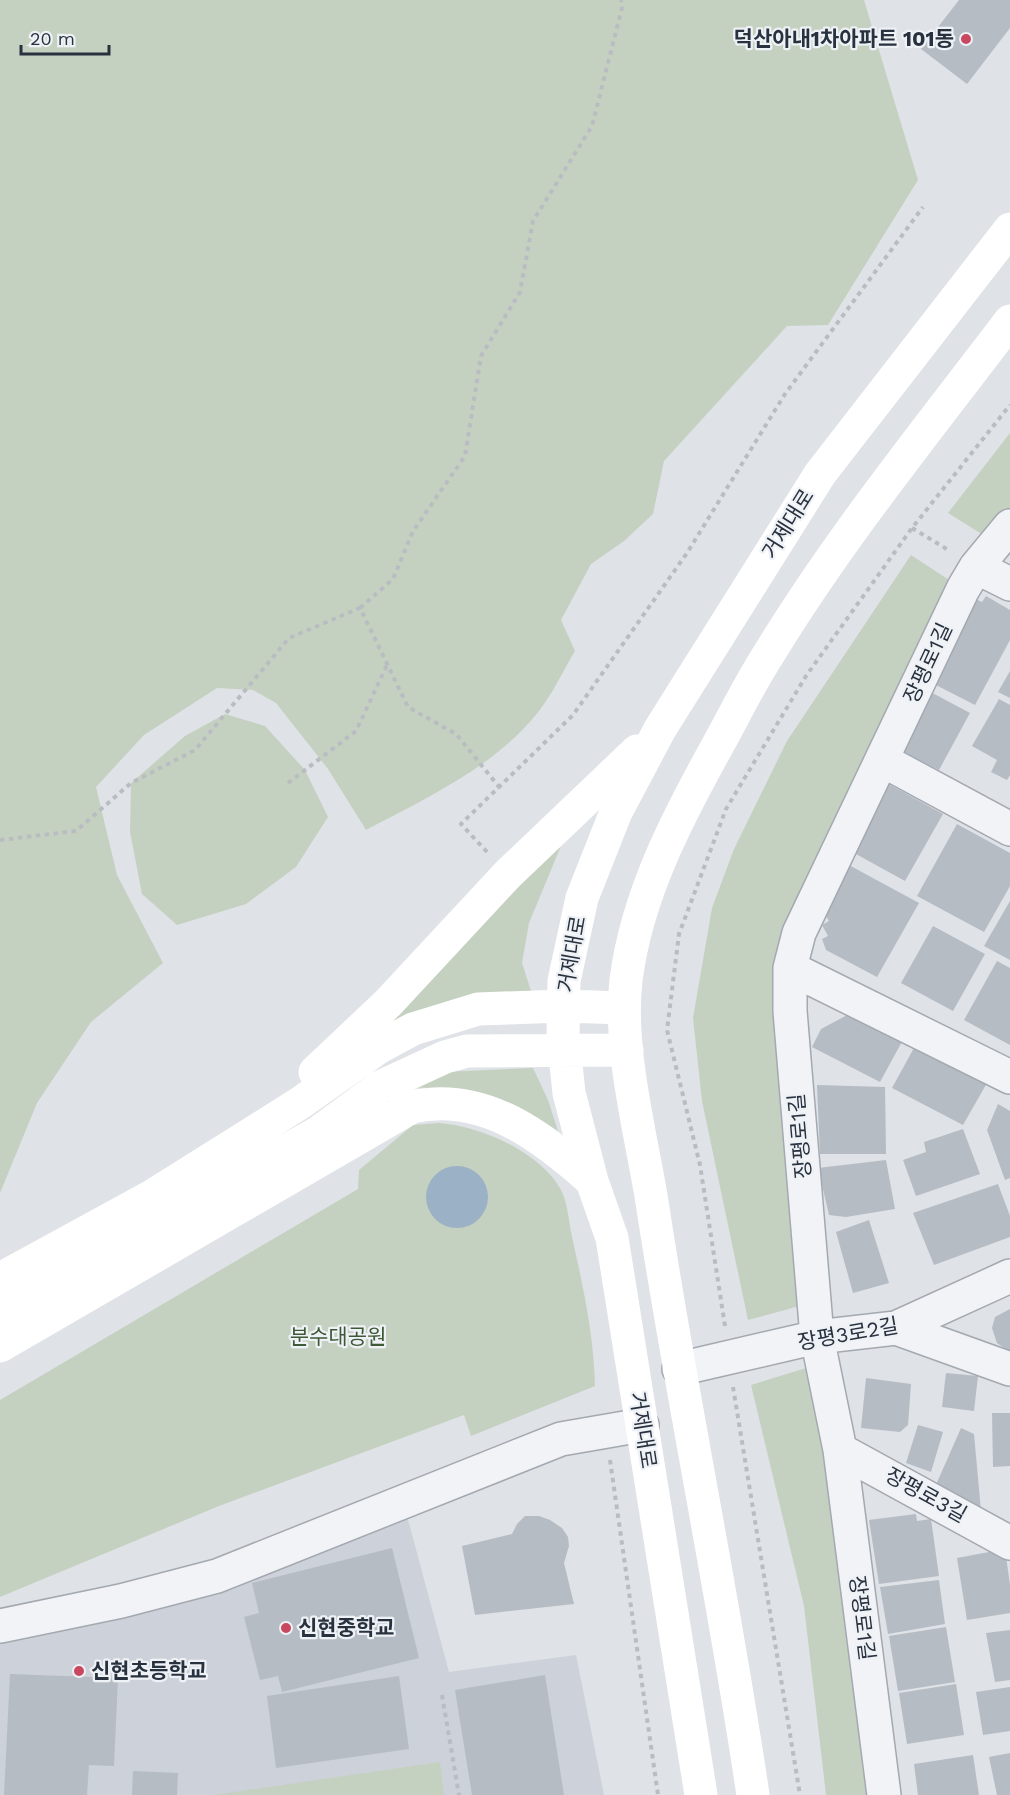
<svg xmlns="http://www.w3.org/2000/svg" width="1010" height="1795" viewBox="0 0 1010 1795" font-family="'Work Sans','Noto Sans KR',sans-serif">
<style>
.built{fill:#cdd1d9}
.green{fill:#c5d1c0}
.water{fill:#9bb1c6}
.building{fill:#b6bcc4}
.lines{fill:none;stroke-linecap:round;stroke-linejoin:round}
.street-casing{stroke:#a4a9b1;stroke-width:36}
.path{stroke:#b9bdc2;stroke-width:4;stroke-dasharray:4.5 4.5;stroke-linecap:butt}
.street{stroke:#f1f3f6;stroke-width:33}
.secondary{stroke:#fff;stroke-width:33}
.poi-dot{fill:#c9475f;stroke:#eef1f5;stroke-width:2}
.labels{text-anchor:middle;stroke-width:4.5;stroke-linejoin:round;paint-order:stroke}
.poi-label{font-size:21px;font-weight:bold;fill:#28313e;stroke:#eef1f5;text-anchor:start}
.street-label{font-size:21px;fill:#28313e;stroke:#eef1f5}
.park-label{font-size:21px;fill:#3e5936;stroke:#eef1f5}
</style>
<rect width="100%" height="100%" fill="#dfe2e7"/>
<path class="built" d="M403,1501l46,171 127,-17 28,140h-604v-172l124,-23z"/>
<path class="green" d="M0,0h864l54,180 -90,145 -41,1 -123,135 -11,53 -29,27 -33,23 -30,56 14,31c-12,20 -22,42 -36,60 -44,56 -111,86 -173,119l-38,-61 -52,-66 -23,-13 -36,-2 -73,47 -48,52 21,88 46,88 -72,59 -54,81 -37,90z
M1010,433v93l-14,17 -48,-30z
M911,555l52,34 -164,344 15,369 -66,18 -46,-219 -9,-83 19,-110 22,-59 53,-108z
M225,714l40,12 40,44 23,47 -32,50 -50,37 -69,21 -35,-31 -12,-62 1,-49 54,-47z
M563,841l-34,82 -7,40 9,28 -66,6 -85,28z
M533,1068l15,32 10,31c-49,-31 -86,-45 -144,-43l29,-16z
M438,1123c41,2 105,30 124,69 6,13 7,31 10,45 11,49 22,99 23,149l-124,50 -7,-21 -245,91 -219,91v-197l358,-211 1,-19 54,-45z
M816,1365l68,430h-58l-22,-189 -53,-221z
M440,1762l4,33h-230z"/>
<path class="water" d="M426 1197a31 31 0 1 1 62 0a31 31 0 1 1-62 0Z"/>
<path class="building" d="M959,0h51v28l-43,56 -46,-35z
M986,596l24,14v30l-35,65 -47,-24 47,-82 7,3z
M1010,671v27l-12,-6z
M923,688l47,25 -31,57 -35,-18 4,-9 -6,-3z
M999,699l11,6v70l-3,5 -16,-8 6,-12 -25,-14z
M883,781l60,33 -38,67 -60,-33z
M957,824l53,29v33l-26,46 -67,-36z
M847,864l72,39 -42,74 -51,-27 -4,-11 6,-3 -6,-11 7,-4 -7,-11z
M1010,901v59l-26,-14z
M933,926l52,28 -32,57 -52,-28z
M997,961l13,7v77l-46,-25z
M853,1012l51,26 -24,44 -68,-35 9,-18z
M915,1046l72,37 -24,42 -71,-37z
M817,1085l68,2 1,67h-66z
M998,1104l12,7v67l-5,2 -18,-50z
M963,1129l17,45 -64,22 -13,-36 23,-8 -2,-10z
M886,1160l9,49 -49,8 -17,-2 -11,-47z
M998,1184l12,32v21l-76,28 -21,-52z
M869,1220l20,63 -36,10 -17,-61z
M1010,1309v43l-13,-9 -5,-15 3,-11z
M946,1373l32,3 -4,35 -32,-4z
M866,1378l45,6 -3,41 -8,7 -39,-4z
M992,1413h18v53l-17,1z
M918,1425l25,7 -12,40 -25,-9z
M961,1428l13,6 7,77 -46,-24z
M916,1514l1,7 14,-2 8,57 -60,8 -10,-64z
M525,1516h14l11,4 12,8 6,9 1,9 -5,17 10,41 -99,11 -13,-69 50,-12 5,-10z
M392,1548l27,110 -137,34 -4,-16 -18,4 -16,-63 15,-4 -7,-30z
M1005,1549l5,36v28l-43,7 -10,-62z
M939,1580l6,44 -57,10 -8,-47z
M946,1627l9,55 -57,9 -9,-55z
M1010,1630v50l-15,2 -9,-49z
M10,1674l108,4 -4,88 -25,-1 -2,30h-83z
M545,1675l19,120h-92l-17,-105z
M399,1676l10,73 -133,19 -9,-72z
M956,1684l8,51 -57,9 -8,-51z
M1010,1687v44l-27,4 -7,-43z
M1010,1753v42h-13l-8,-38z
M973,1755l6,40h-61l-4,-31z
M133,1771l45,2 -1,22h-45z"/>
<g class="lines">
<g class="street-casing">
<path id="street" d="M976,567l34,17
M882,760l128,69
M790,968l220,109
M896,1328l114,41
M679,1369l138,-32 79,-9 114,-52
M840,1450l170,93
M0,1626l121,-25 96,-25 344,-137 81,-14
M884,1795l-44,-345 -23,-113 -27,-326v-43l9,-35 164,-344 13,-22 34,-41"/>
</g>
<path class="path" d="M912,528l38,23
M360,608l33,-29 20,-48 52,-75 16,-100 39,-64 13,-71 59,-95 30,-118 -1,-8
M288,783l68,-52 31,-66
M0,840l76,-9 55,-48 64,-33 94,-112 71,-30 48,99 48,27 44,54
M487,852l-26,-28 112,-109 114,-162 98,-159 138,-187
M725,1326l-25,-161 -33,-135 12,-96 47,-125 80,-133 106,-148 98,-123
M733,1387l67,408
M610,1460l48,335
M442,1695l17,100"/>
<use href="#street" class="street"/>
<path class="secondary" d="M315,1072l73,-69 120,-129 129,-123
M0,1279l152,-83 148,-93 78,-55 35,-19 65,-20 85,-3 61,2
M0,1312l319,-180 61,-45 65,-30 22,-6 160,-1
M0,1346l412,-239c71,-16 130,29 180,74
M701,1795l-89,-557 -20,-57 -23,-88 -6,-57 1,-55 18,-83 34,-86 44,-83 160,-255 190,-245
M753,1795c-29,-198 -71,-395 -101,-593 -11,-68 -34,-153 -26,-222 11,-86 52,-163 93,-237 17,-31 32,-62 51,-91 71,-116 158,-223 240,-331"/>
</g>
<g class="poi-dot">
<circle cx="966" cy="39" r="6"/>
<circle cx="286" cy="1628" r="6"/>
<circle cx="79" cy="1671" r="6"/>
</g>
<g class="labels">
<g class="poi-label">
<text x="954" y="46" text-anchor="end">덕산아내1차아파트 101동</text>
<text x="298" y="1635">신현중학교</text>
<text x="91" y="1678">신현초등학교</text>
</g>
<g class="street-label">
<text transform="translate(788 524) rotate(-58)" y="7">거제대로</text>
<text transform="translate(928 663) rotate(-65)" y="7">장평로1길</text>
<text transform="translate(572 954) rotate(-80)" y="7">거제대로</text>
<text transform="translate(800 1136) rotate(-95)" y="7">장평로1길</text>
<text transform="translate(848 1334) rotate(-10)" y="7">장평3로2길</text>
<text transform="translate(643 1430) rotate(81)" y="7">거제대로</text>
<text transform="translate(926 1495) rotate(29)" y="7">장평로3길</text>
<text transform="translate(862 1618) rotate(83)" y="7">장평로1길</text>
</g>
<g class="park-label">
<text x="338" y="1344">분수대공원</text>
</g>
</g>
<path d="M21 45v9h88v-9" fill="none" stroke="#28313e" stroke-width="3"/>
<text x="30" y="45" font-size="18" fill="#28313e" stroke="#eef1f5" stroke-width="4.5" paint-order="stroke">20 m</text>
</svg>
